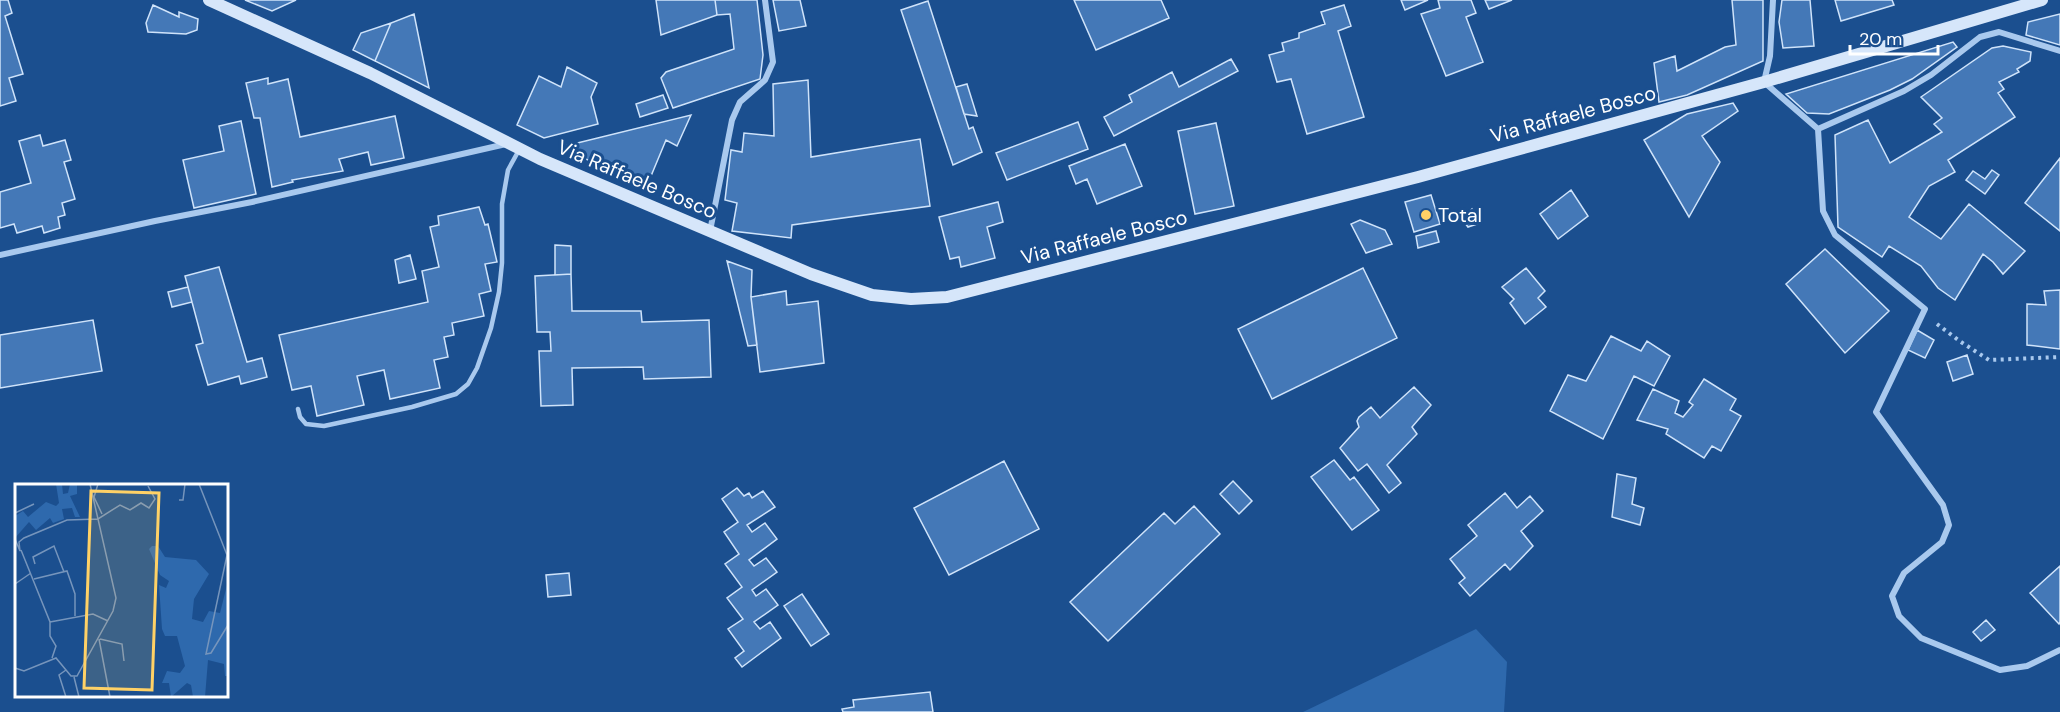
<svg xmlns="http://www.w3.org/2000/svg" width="2060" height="712" viewBox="0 0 2060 712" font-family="'DM Sans',sans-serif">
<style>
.green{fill:#2e69ad}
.building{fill:#4478b7;stroke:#cfe3fa;stroke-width:1.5}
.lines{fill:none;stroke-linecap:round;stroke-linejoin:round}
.path{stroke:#a9c9ee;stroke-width:4;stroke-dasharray:3 4.5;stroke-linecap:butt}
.lane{stroke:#a9c9ee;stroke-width:4.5}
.street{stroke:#a9c9ee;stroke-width:6}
.secondary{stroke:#d6e6fa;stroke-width:12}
.poi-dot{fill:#ffd166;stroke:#1b4f8f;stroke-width:2}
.labels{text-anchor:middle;stroke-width:6;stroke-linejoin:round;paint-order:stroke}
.street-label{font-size:20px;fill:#fff;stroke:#1b4f8f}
.poi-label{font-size:20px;fill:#fff;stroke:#1b4f8f;text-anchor:start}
.inset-road{fill:none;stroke:#7695bc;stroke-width:1.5}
.view{fill:#ffd166;fill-opacity:0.15;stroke:#ffd166;stroke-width:3}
.inset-edge{fill:none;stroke:#fff;stroke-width:3}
</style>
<rect width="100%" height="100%" fill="#1b4f8f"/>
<path class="green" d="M1476,629l31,33 -3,50h-201z"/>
<path class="building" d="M0,0h8l4,13 -7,3 18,58 -14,4 7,23 -16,5z
M245,0h51l-24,11z
M656,0h59l2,15 -56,20z
M715,0h42l6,55 -3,24 -87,29 -12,-30 5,-6 68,-23 -4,-35 -13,1z
M773,0h27l6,26 -27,5z
M1074,0h87l8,18 -73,32z
M1401,0h27l-23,10z
M1438,0h33l5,13 -10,4 17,45 -37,14 -25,-62 19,-6z
M1485,0h27l-23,9z
M1732,0h31v61l-76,34 -28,7 -5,-39 21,-7 2,15 48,-24 11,-2z
M1782,0h28l4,46 -31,2 -4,-26z
M1835,0h57l2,5 -53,16z
M928,1l41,128 4,-2 9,25 -29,13 -52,-155z
M153,5l26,12v-5l19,7 -1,11 -11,4 -38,-2 -2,-9z
M1344,5l7,21 -13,5 26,86 -57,17 -16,-55 -14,3 -8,-27 15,-4 -2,-8 17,-5v-5l26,-9 -4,-12z
M414,14l15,74 -54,-27 16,-38z
M2060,14v31l-34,-10 2,-13z
M391,23l-16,38 -22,-11 8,-17z
M1953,42l4,5 -45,32 -22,11 -61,24 -22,-1 -21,-19z
M2003,46l28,6 -1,9 -13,8 2,3 -20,10 5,7 -6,4 17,24 -67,43 7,12 -26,14 -20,31 32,22 28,-35 56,47 -22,23 -10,-12 -10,-8 -28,46 -17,-12 -17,-22 -32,-20 -7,11 -44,-30 -3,-92 33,-15 22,43 52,-31 -8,-8 8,-6 -21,-21 71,-49z
M1231,59l7,12 -124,65 -10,-19 28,-15 -3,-7 43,-23 7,15z
M567,67l30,16 -6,14 7,27 -54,14 -27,-13 22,-49 22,11z
M268,78v6l20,-5 12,58 95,-21 9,42 -33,7 -3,-13 -29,7 4,12 -51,9 1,2 -21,5 -12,-69h-6l-8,-35z
M808,80l3,77 109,-18 10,67 -138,19 -1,13 -59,-7 5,-28 -12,-3 6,-50 11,2 2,-19 30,3 -1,-52z
M967,84l10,32 -13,-2 -8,-27z
M663,95l5,13 -28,9 -4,-13z
M1733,103l5,8 -36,25 18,26 -31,55 -45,-77 43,-26z
M691,115l-14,31 -11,-6 -20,48 -85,-41z
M241,121l15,73 -62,14 -11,-48 41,-9 -5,-25z
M1078,122l10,27 -81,31 -11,-27z
M1216,123l18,83 -39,8 -17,-83z
M40,135l3,11 22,-6 6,20 -7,2 11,37 -13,4 3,12 -7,2 2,11 -16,5 -2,-7 -25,7 -3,-9 -14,4v-36l31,-9 -12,-42z
M1125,144l17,42 -45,18 -10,-25 -11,5 -7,-18z
M2060,158v73l-35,-28z
M1992,170l7,5 -14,19 -19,-14 7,-9 12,8z
M1571,190l17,26 -30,23 -18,-25z
M1431,195l9,29 -26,8 -9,-30z
M998,202l5,20 -16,5 8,31 -34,9 -2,-10 -9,2 -11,-42z
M479,207l6,18 3,-1 9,38 -12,2 6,27 -12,3 5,22 -32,7 2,12 -10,2 4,20 -14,3 6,28 -50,11 -6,-29 -27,6 7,29 -47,11 -6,-30 -19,4 -13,-55 149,-33 -6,-31 17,-4 -9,-40 9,-2 -1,-9z
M1472,209l8,14 -12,4 -6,-8z
M1360,220l25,10 7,14 -26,9 -15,-29z
M1436,231l3,11 -21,6 -2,-12z
M555,245l16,1v28l-16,1z
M1825,249l64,62 -44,42 -59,-69z
M410,255l6,24 -17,4 -4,-23z
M727,261l25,9 -1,27 6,48 -9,1z
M219,267l28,95 15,-4 5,19 -26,7 -2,-8 -31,9 -12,-40 7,-2 -18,-67z
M1363,268l34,70 -125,61 -34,-70z
M1526,268l19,23 -7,7 8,9 -21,17 -15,-21 4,-4 -12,-12z
M571,274l1,37h69l1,11 67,-2 2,57 -67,2 -1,-12 -71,1 1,37 -32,1 -2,-55h12l-1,-19h-13l-2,-56z
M188,287l4,15 -20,5 -4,-15z
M2060,290v59l-33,-4v-41l19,1 -2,-14z
M786,291l1,14 31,-4 6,62 -64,9 -9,-75z
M93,320l9,51 -102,17v-53z
M1917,330l17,10 -9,18 -17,-8z
M1611,336l30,15 6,-10 23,15 -16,30 -20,-10 -31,63 -53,-28 18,-36 18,6z
M1967,355l6,19 -20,7 -6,-19z
M1704,379l32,20 -6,11 11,6 -20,35 -9,-5 -8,12 -38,-24 2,-5 -31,-9 16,-31 26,12 -4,12 8,4 10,-12 -4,-3z
M1414,387l17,18 -19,22 5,7 -30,31 14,18 -12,10 -22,-29 -9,7 -18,-23 19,-21 -2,-6 2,-4 12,-10 9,11z
M1334,460l16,20 4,-3 25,33 -27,20 -41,-53z
M1004,461l35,68 -90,46 -35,-67z
M1617,474l19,4 -4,26 12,4 -4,17 -28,-8z
M1233,481l19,20 -13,13 -19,-20z
M737,488l7,8 5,-3 3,5 11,-7 12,16 -28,18 5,7 13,-9 12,16 -28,21 5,6 12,-8 11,14 -25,18 4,6 10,-7 12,16 -24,17 6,7 10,-7 11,16 -39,29 -7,-9 9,-7 -16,-22 15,-10 -16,-21 15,-11 -17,-23 14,-10 -15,-22 14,-10 -16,-23z
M1505,493l12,15 13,-12 13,15 -22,20 12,15 -23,24 -5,-6 -35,32 -11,-13 6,-5 -15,-19 27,-23 -9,-11z
M1194,506l26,28 -112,107 -38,-39 94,-89 11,11z
M2060,566v56l-1,2 -29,-31z
M569,573l2,22 -23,2 -2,-22z
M802,594l27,40 -18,12 -27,-40z
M1986,620l9,10 -14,11 -8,-9z
M930,692l3,20h-90l-1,-3 12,-2 -1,-7z"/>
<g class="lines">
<path class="path" d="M1937,324l24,18 28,18 71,-3"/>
<path class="lane" d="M298,409l2,8 6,7 18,2 88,-19 44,-13 12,-10 9,-16 14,-40 8,-36 3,-29v-59l6,-34 11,-20"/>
<path class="street" d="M1773,0l-3,56 -6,26 54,47 5,82 12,24 90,74 -49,103 67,93 6,20 -7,17 -38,31 -12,23 7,20 22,22 79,32 27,-4 33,-16
M1818,129l86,-38 27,-16 49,-38 19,-5 61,19
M710,231l22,-111 8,-18 25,-22 8,-18 -8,-62
M0,255l155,-34 97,-19 254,-58"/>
<path class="secondary" d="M209,0l161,73 170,86 271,115 61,21 39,4 36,-2 471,-120 346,-95 278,-82"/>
</g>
<circle class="poi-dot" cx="1426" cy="215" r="6"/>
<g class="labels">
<g class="street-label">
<text transform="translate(1573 114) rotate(-15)" y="7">Via Raffaele Bosco</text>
<text transform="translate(637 179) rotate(23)" y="7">Via Raffaele Bosco</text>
<text transform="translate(1104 237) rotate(-14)" y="7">Via Raffaele Bosco</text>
</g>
<g class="poi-label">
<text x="1438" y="222">Total</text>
</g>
</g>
<g transform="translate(15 484)">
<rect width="213" height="213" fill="#1b4f8f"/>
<path d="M41,0h6l1,10 5,-1 2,-9h7v10l-7,2 10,21h-5l-3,-9 -10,1 2,10 -11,4 -3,-5 -14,12 -7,-8 -14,16v-22l8,-5 5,6 18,-15 10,4 3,-3zM137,62h6l7,11 31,3 13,14 -15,25 -2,20 11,3 6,-11 11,2 8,-32v95h-3l-1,-12 -16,-4 -3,37h-12l-2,-12 -4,-2 -16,14 -2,-14h-7l5,-12 13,2 5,-7 -8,-30h-12l-3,-7 -3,-44 7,3 3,-7 -9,-6 -11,-26z" fill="#2e69ad"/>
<path class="inset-road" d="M83,0l-4,13 8,17M184,0l28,71 -21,99 5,-1 17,-28M164,16h4l2,-16M0,29l19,-9M0,55l5,12 -1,-9 5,-4 43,-18 31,-1 22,-14 10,5 11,-7 8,5 6,-9 -7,-13M6,66l29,72v14l6,10 -4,12M20,80l-2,-7 21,-11 10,26M19,95l33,-8 8,23v22M0,100l16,-11M35,138l43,-8 15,7M84,155l11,58M85,155l22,5 2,17M0,184l9,3 32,-13 15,18h6l36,-65 3,-13 -26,-114M59,193l5,20M51,213l-7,-22 7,-5"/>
<path class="view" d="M76,7l68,2 -7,197 -68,-2z"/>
<rect width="213" height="213" class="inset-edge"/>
</g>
<path d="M1850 45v9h88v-9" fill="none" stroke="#ffffff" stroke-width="3"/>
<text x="1859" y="45" font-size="18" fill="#ffffff" stroke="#1b4f8f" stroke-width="4.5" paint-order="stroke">20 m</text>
</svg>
